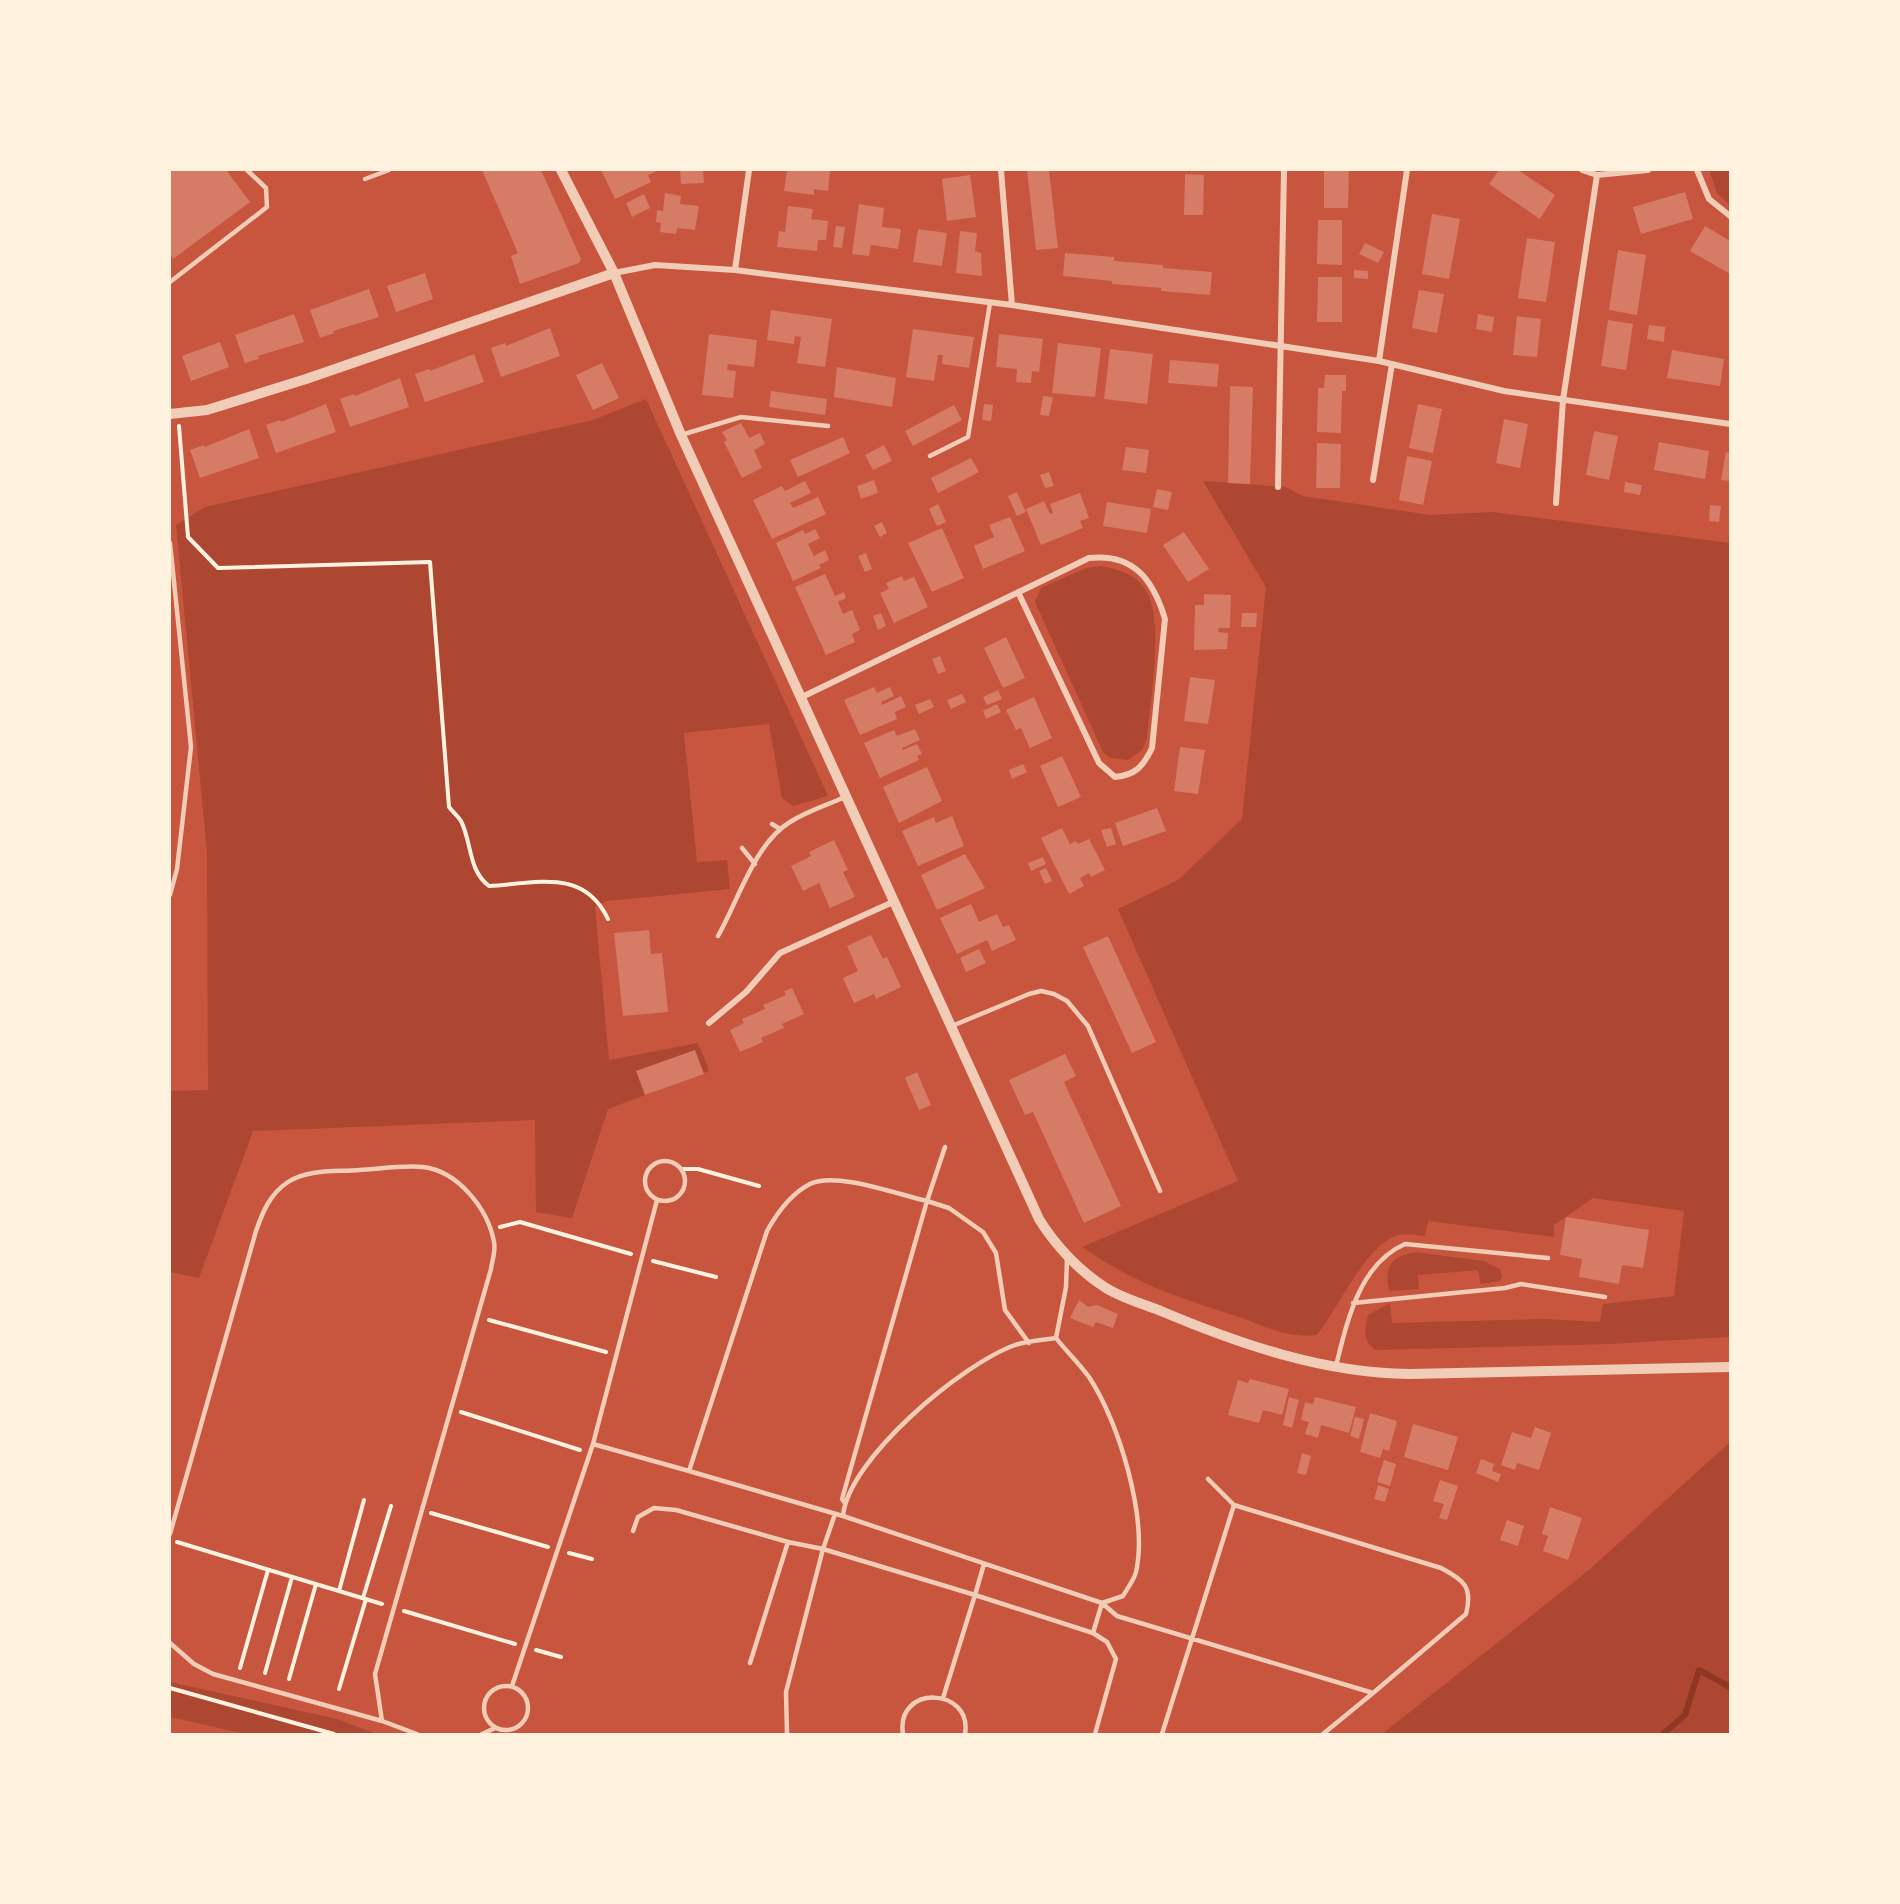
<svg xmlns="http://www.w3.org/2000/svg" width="1900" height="1904" viewBox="0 0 1900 1904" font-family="Raleway,sans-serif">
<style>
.green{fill:#ae4732}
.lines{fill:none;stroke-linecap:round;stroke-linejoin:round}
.stream{stroke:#8f3625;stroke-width:6}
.building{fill:#d67c66}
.path{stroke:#fff3e0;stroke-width:4}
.service{stroke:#f1ccb7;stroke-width:4.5}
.minor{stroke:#f1ccb7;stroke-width:6}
.tertiary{stroke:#f1ccb7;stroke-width:10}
</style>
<rect width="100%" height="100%" fill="#c8553d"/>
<path class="green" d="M1709,170h21v35l-13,-12z
M646,399l182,397 -35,10 -11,-8 -13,-74 -85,9 13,129 30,-2 3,29 -123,12 -12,6 14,153 89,-17 11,28 -101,38 -36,109 -36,-6 -1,-92 -282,11 -54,147 -29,-6v-181l38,-1 -1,-238 -31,-327 29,-18 388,-87z
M1203,481l82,6 18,9 127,19 63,-3 237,31v794l-121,7 -234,6c-13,-11 -10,-20 -7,-35l22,-12 2,20 153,-4 55,3 3,-18 71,-8 10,-85 -91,-13 -39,27v12l-126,-16 -3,15c-10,-1 -22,-4 -32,1 -29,13 -56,73 -76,98 -30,3 -47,-7 -75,-17 -62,-20 -105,-33 -160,-71l156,-66 -120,-272 60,-29 64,-61 24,-232z
M1101,566c17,3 37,9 46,26 17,30 3,110 0,146l-5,12 -14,10 -18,-2 -7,-6 -68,-150 6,-14 45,-20z
M1415,1252l69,9 16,8 2,7 -2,5 -19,3 -3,-14 -60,5 1,14 -30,2c-5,-25 2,-34 26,-39z
M1730,1442v292h-348l207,-164z
M170,1682l167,37 39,15h-130l-76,-17z"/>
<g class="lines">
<path class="stream" d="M1663,1734l22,-19 14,-45 31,17"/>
</g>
<path class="building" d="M170,170h56l24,32 -77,57 -3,-6z
M482,170h59l40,89 -2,4 -59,21 -9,-28 7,-3z
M601,170h58l-11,5 3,7 -36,17z
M680,170h23l1,13 -23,1z
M787,170h43l-2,21 -14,-2v6l-30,-4z
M1027,170h22l9,78 -22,2z
M1324,170h25l-1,38h-24z
M1499,170h19l37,25 -15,24 -51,-35z
M1185,174l19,1 -1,40h-19z
M970,175l6,42 -29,4 -5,-42z
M1685,192l8,27 -52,15 -8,-27z
M665,193l16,3 -1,8 19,2 -4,24 -18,-2 -1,6 -16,-2 1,-9 -5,-1 1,-12 6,1z
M644,194l6,14 -18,9 -6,-14z
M859,204l25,4 -2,19 19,2 -3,20 -27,-4 -2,11 -17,-2z
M788,206l25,3 -2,10 17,2 -2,19h-8l-1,11 -40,-4 2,-16 6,1z
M1432,214l28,5 -11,60 -27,-5z
M1318,220h24v45l-25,-1z
M836,226l9,1 -3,21 -9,-1z
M1705,226l25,15v33l-40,-23z
M918,229l29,4 -5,33 -29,-4z
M960,231l17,2 -2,18 6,2 1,23 -26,-3z
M1527,238l28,4 -9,60 -28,-4z
M1365,243l19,9 -6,11 -19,-9z
M1618,250l28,5 -9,60 -28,-5z
M1065,253l49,4v4l49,4v3l49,4 -2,23 -49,-4v-3l-49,-4v-3l-49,-5z
M1354,270l14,1v8l-14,-1z
M425,273l8,26 -37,13 -9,-26z
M1318,277h24v45h-25z
M369,289l10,28 -46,14 1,2 -14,5 -10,-28z
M1419,290l25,4 -7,39 -25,-5z
M771,310l61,9 -7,48 -28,-4 4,-26 -6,-1 -1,8 -27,-4z
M294,314l10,28 -46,14 1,3 -14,4 -10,-28z
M1478,314l16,3 -2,15 -16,-3z
M1517,316l24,3 -4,38 -24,-2z
M1608,320l25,4 -7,46 -25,-4z
M1649,325l16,2 -1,15 -17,-3z
M550,328l10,28 -59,21 -10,-29 14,-5 1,3z
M913,329l61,8 -5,31 -27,-4 1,-9h-5l-4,26 -28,-4z
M709,334l48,6 -3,27 -26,-3 -1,6 9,1 -3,27 -31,-3z
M999,334l44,5 -4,33 -7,-1 -1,12 -15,-1 1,-13 -21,-2z
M220,342l9,25 -38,14 -9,-25z
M1058,343l43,5 -6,49 -43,-4z
M1110,349l43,5 -6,50 -43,-5z
M1672,350l52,9 -4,27 -53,-8z
M474,354l10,28 -59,20 -10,-28 14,-5 1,2z
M1170,360l49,4 -2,23 -49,-4z
M602,363l17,35 -26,12 -17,-35z
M837,367l59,11 -4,29 -58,-10z
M1325,375h21v16h-4l-1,42 -24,-1 1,-44h6z
M400,378l9,29 -59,20 -10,-28 14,-5 1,2z
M1230,386l23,1 -3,97 -22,-1z
M771,391l56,8 -2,16 -56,-8z
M1043,396l10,1 -4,19 -9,-1z
M326,404l10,28 -60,21 -10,-28 14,-5 1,2z
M984,404l9,1 -2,16 -9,-1z
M1418,404l24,5 -9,44 -24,-5z
M954,405l8,15 -49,26 -8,-15z
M1504,419l24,5 -8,44 -24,-5z
M741,423l8,15 11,-5 5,11 -11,6 8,18 -20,10 -18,-36 3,-2 -5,-8z
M249,429l10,29 -59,20 -10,-28 14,-5 1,2z
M1594,431l24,5 -9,44 -23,-5z
M843,437l7,16 -52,24 -8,-17z
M1659,442l50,9 -4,28 -51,-9z
M1317,443l24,1 -1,44h-24z
M884,445l8,16 -19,9 -8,-15z
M1126,447l23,3 -3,23 -24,-3z
M1726,452l4,1v28l-9,-1z
M1407,456l25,5 -9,44 -24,-5z
M971,458l8,14 -41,21 -7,-15z
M1049,472l5,14 -9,2 -5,-13z
M874,480l4,13 -17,6 -4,-13z
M805,481l6,12 -21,10 3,5 25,-11 8,17 -54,25 -19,-39 29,-14 3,5z
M1625,482l17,3 -2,10 -16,-3z
M1157,489l15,3 -4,18 -15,-3z
M1017,492l9,20 -9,4 -9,-20z
M1080,493l9,25 -9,3 3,7 -42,17 -15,-36 18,-8 6,13 3,-1 -3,-9z
M1107,502l44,7 -4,24 -44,-7z
M938,504l8,18 -9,4 -8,-17z
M1710,505l11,1 -2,16 -10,-1z
M1010,517l15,34 -42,18 -9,-23 20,-9 -5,-12z
M882,522l5,11 -7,4 -6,-11z
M942,528l22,50 -32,14 -24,-49z
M815,529l5,9 -12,6 6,12 11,-6 4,10 -10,5 2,3 -28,13 -17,-38 27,-13 2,4z
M1184,532l25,37 -21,13 -25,-37z
M866,553l6,16 -7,3 -7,-16z
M825,574l10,22 9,-4 2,6 -8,4 5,12 9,-4 8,20 -8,4 3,8 -29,13 -31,-68z
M902,576l2,5 10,-4 14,30 -34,16 -14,-30 9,-4 -3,-6z
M1204,594l27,1 -1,33h-11l-1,4 10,1 -1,16 -33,1 1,-45h9z
M881,613l5,13 -8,4 -5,-14z
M1242,613h15l-1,14h-15z
M1006,637l19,41 -22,10 -19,-40z
M940,656l6,15 -8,3 -6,-15z
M1190,677l25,3 -7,44 -24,-3z
M874,687l3,6 13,-6 4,9 -13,6 1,3 19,-9 5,11 -11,5 2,7 -37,16 -16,-35z
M998,690l4,9 -15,6 -4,-8z
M962,694l4,8 -15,7 -4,-9z
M1034,697l18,41 -22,10 -9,-20 -5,2 -10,-20z
M930,699l4,8 -15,7 -4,-9z
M997,704l4,8 -15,7 -3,-8z
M915,729l5,11 -18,8 1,2 14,-6 5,10 -5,2 2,4 -39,18 -16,-35 30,-13 3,6z
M1180,747l25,3 -7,44 -24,-3z
M1062,756l19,41 -23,10 -18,-41z
M1023,764l4,8 -15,7 -3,-9z
M927,767l15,34 -43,22 -16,-36z
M1157,808l9,23 -43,15 -8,-23z
M952,816l12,30 -46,20 -16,-35 32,-14 2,6z
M1062,828l8,16 6,-3 2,3 11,-5 16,31 -14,7 -2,-4 -9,5 4,8 -15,8 -28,-56z
M1111,828l5,16 -9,3 -6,-17z
M834,840l14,30 -5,2 12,25 -25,11 -11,-25 -16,8 -12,-25 20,-10 -2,-4z
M965,854l20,34 -48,22 -16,-35z
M1043,857l3,7 -15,7 -3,-8z
M1046,868l6,13 -7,3 -6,-13z
M971,904l8,18 18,-8 6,13 6,-2 7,15 -24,11 -5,-11 -30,14 -17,-36z
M649,930l2,24 11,-1 6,59 -45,4 -9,-83z
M871,935l12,24 4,-2 14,30 -25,12 -2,-5 -20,9 -11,-25 15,-7 -11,-25z
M1108,936l48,106 -24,11 -49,-106z
M979,949l7,14 -20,9 -6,-14z
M792,988l12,26 -22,10 2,4 -23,10 2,4 -23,10 -10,-22 14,-7 -2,-4 23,-10 -2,-4 23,-10 -2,-4z
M695,1050l9,24 -59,21 -9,-24z
M1065,1054l11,22 -12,6 57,124 -37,17 -51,-111 -8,3 -16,-35z
M917,1072l14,33 -12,5 -14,-32z
M1566,1217l83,13 -6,38 -21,-3 -3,19 -40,-7 3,-18 -22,-4z
M1079,1300l9,7 9,-2 21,9 -5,14 -17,-6 -3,5 -23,-9z
M1250,1379l39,10 -7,26 -19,-5 -4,13 -31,-8 10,-35 10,3z
M1289,1397l10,3 -7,28 -9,-3z
M1315,1397l41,10 -7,26 -28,-8 -3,13 -13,-4 4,-12 -8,-2 4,-18 8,2z
M1370,1413l27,8 -8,30 -6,-2 -3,9 -20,-6z
M1355,1417l9,2 -5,20 -9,-3z
M1413,1424l45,13 -10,33 -44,-13z
M1535,1427l16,6 -12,37 -22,-7 -2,7 -14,-5 11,-33 19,6z
M1302,1453l9,3 -5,19 -9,-2z
M1481,1459l13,5 -2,7 9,3 -3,8 -22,-9z
M1384,1460l12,4 -6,22 -13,-4z
M1440,1480l18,6 -11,34 -8,-2 5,-14 -11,-3z
M1378,1485l11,4 -4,13 -11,-3z
M1550,1507l32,11 -14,42 -25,-9 5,-15 -6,-2z
M1507,1520l17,6 -6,20 -18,-6z"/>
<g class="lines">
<path class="path" d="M179,426l9,111 30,31 212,-6 19,245c3,4 9,9 12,14 11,22 7,49 28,65 48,-3 95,-18 119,33
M683,1169h15l61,17
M500,1227l20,-5 111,32
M653,1261l63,16
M489,1320l117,32
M461,1412l119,38
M431,1513l117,34
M177,1542l205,62
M569,1553l23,6
M339,1591l25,-91
M363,1598l28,-92
M404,1611l111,33
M536,1650l25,7
M240,1668l28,-98
M265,1673l27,-96
M289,1679l27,-95
M170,1688l164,46
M339,1689l27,-90"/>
<path class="service" d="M365,179l24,-9
M170,282l97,-75 -1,-19 -19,-18
M681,435l60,-18 87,9
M930,456l38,-19 22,-134
M170,543l21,204 -14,122 -7,26
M772,824l8,5
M742,848l13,16
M718,936c20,-35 37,-93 72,-114 17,-11 37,-17 55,-25
M952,1026l77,-32 12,-3 13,3 13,7 21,25 72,165
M945,1147l-18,54 22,7 34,24 13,21 9,57 24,33
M645 1181a20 20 0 1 1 40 0a20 20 0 1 1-40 0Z
M657,1200l-64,244 96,27
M1353,1303l152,-15 16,-4 84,13
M1056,1338c-13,2 -29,3 -41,7 -53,19 -167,114 -172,171l259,87 21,-7c4,-7 11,-16 13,-24 12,-54 -17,-150 -47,-195 -10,-14 -23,-26 -33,-39l10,-51 1,-28
M1336,1366c11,-44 23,-102 69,-122l143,14
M1208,1479l26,26
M835,1514l-12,35 152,46 -32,103
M843,1516l-154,-45 78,-240c10,-18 23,-37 43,-47 26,-13 89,11 117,17l-85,298 2,3
M633,1531l5,-14 16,-9 22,2 112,32 35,7 -37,143 1,42
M170,1534l86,-303c7,-20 14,-37 32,-49 20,-13 47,-10 71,-12 20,-1 43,-5 64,-3 35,4 65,42 71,75 2,8 -2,19 -3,27l-116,405 7,47
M984,1564l-9,31 118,38 9,-30 15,13 256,77 93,-79c7,-27 -2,-34 -25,-46l-207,-63 -72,229
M1093,1633l14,9 9,17 -21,75
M170,1643l24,21 19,10 169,47 35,13
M750,1663l38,-121
M484 1708a22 22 0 1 1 44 0a22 22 0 1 1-44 0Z
M512,1686l81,-242
M482,1734l13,-6
M903,1734c-8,-50 70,-47 62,0
M1323,1734l50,-41"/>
<path class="minor" d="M383,170l1,1
M1001,170l11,135
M1582,170l15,5 51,-5
M1697,170l12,29 21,17
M735,270l14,-100
M614,273l41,-8 80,5 277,35 367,56 125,30 226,33
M1379,361l28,-191
M1373,480l19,-116
M1278,487l6,-317
M1556,503l7,-103 34,-225
M802,697l287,-139c44,-5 64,21 76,61l-13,129c-9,19 -17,27 -37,29l-16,-14 -81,-171
M709,1023l37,-31 34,-39 113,-51"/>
<path class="tertiary" d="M561,170l53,103 67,162 358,784c16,26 40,52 67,69 16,10 37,16 55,23 78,33 162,62 248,63l321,-7
M170,414l37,-4 99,-31 308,-106"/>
</g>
<rect width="1900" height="1904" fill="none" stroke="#fff3e0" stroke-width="342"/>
</svg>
